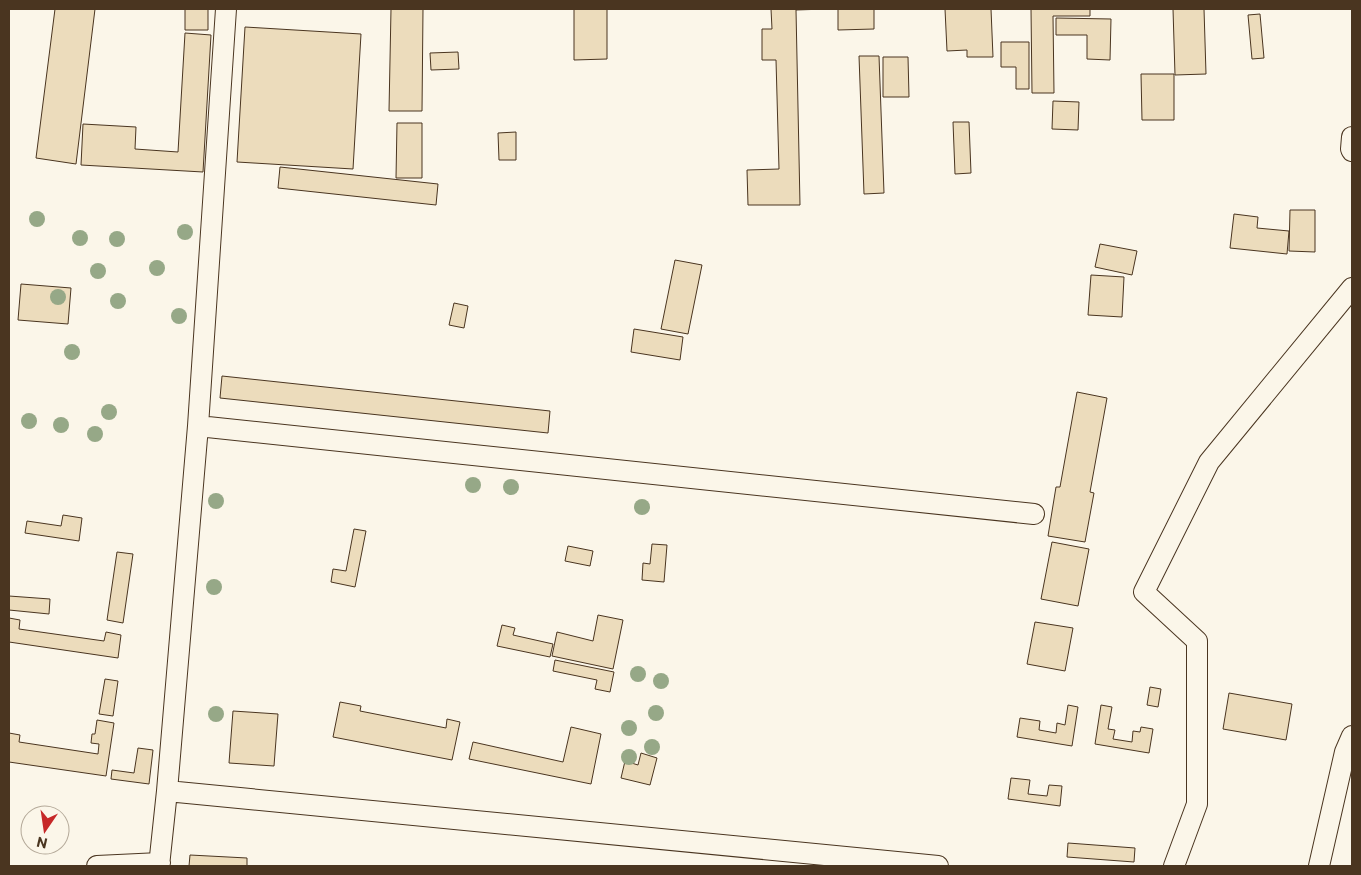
<svg xmlns="http://www.w3.org/2000/svg" width="1361" height="875" viewBox="0 0 1361 875" font-family="Commissioner,sans-serif">
<style>
.building{fill:#ecdcbc;stroke:#4a3520}
.lines{fill:none;stroke-linecap:round;stroke-linejoin:round}
.minor-casing{stroke:#4a3520;stroke-width:22}
.minor{stroke:#fbf6e9;stroke-width:20}
.tree{fill:#96a887}
</style>
<rect width="100%" height="100%" fill="#fbf6e9"/>
<path class="building" d="M55,9h40l-19,155 -40,-6z
M185,9h23v21h-23z
M391,9h32l-1,102h-33z
M574,9h33v50l-33,1z
M771,9h55l-30,1 4,195h-52l-1,-35 32,-1 -3,-109h-14v-31h10z
M838,9h36v20l-36,1z
M945,9h46l2,48h-26v-7l-20,1z
M1031,9h59v7h-37l1,77h-22z
M1173,9h31l2,65 -31,1z
M1260,14l4,44 -12,1 -4,-44z
M1056,18l55,1 -1,41 -23,-1v-24h-31z
M245,27l116,7 -8,135 -116,-7z
M185,33l26,2 -8,137 -122,-7 2,-41 53,3 -1,22 43,3z
M1001,42h28v47h-13v-22h-15z
M458,52l1,17 -28,1 -1,-17z
M859,56h20l5,137 -20,1z
M883,57h25l1,40h-26z
M1141,74h33v46h-32z
M1053,101l26,1 -1,28 -26,-1z
M953,122h16l2,51 -16,1z
M397,123h25v55h-26z
M516,132v28h-17l-1,-27z
M280,167l158,17 -2,21 -158,-17z
M1290,210h25v42l-26,-1z
M1234,214l24,3 -1,11 32,3 -2,23 -57,-6z
M1100,244l37,7 -5,24 -37,-8z
M675,260l27,5 -14,69 -27,-5z
M1091,275l33,2 -2,40 -34,-2z
M21,284l50,4 -3,36 -50,-4z
M454,303l14,3 -4,22 -15,-3z
M634,329l49,8 -3,23 -49,-8z
M222,376l328,35 -2,22 -328,-35z
M1077,392l30,6 -17,94 4,1 -9,49 -37,-6 8,-49h4z
M63,515l19,3 -3,23 -54,-8 2,-12 34,5z
M354,529l12,2 -11,56 -24,-5 2,-13 13,2z
M1052,542l37,7 -11,57 -37,-7z
M652,544l15,1 -3,37 -22,-2 1,-17 7,1z
M568,546l25,5 -3,15 -25,-5z
M117,552l16,2 -10,69 -16,-3z
M9,596l41,3 -1,15 -40,-4z
M598,615l25,5 -10,49 -61,-13 5,-24 36,9z
M9,618l11,2 -1,9 85,12 2,-9 15,3 -3,23 -109,-16z
M1035,622l38,6 -8,43 -38,-7z
M502,625l13,3 -2,7 40,9 -3,13 -53,-11z
M555,660l59,12 -4,20 -15,-3 2,-9 -44,-9z
M105,679l13,2 -5,35 -14,-2z
M1150,687l11,2 -3,18 -11,-2z
M1229,693l63,11 -6,36 -63,-11z
M340,702l21,4 -1,5 86,17 1,-9 13,3 -8,38 -119,-23z
M1068,705l10,2 -6,39 -55,-9 3,-19 20,3 -1,9 17,3 1,-10 8,2z
M1101,705l11,2 -4,22 7,1 -2,9 19,3 1,-11 7,1 1,-5 12,2 -4,24 -54,-9z
M233,711l45,3 -4,52 -45,-3z
M97,720l17,3 -8,53 -97,-14v-29l11,2 -1,7 79,12 1,-10 -8,-1 1,-9h3z
M571,727l30,7 -10,50 -122,-25 4,-17 90,20z
M138,748l15,2 -4,34 -38,-5 1,-9 22,3z
M641,753l16,5 -7,27 -29,-7 4,-17 13,4z
M1011,778l19,2 -2,14 19,2 2,-11 13,1 -2,20 -52,-7z
M1068,843l67,5 -1,14 -67,-5z
M190,855l57,3v8h-58z"/>
<g class="lines">
<g class="minor-casing">
<path id="minor" d="M1352,137l-1,12 1,2
M198,426l836,88
M167,791l771,75
M97,866l63,-3
M159,866l8,-75 31,-365 28,-417
M1174,866l23,-62v-163l-53,-49 65,-130 143,-174
M1319,866l26,-114 7,-16"/>
</g>
<use href="#minor" class="minor"/>
</g>
<g class="tree">
<circle cx="37" cy="219" r="8"/>
<circle cx="185" cy="232" r="8"/>
<circle cx="80" cy="238" r="8"/>
<circle cx="117" cy="239" r="8"/>
<circle cx="157" cy="268" r="8"/>
<circle cx="98" cy="271" r="8"/>
<circle cx="58" cy="297" r="8"/>
<circle cx="118" cy="301" r="8"/>
<circle cx="179" cy="316" r="8"/>
<circle cx="72" cy="352" r="8"/>
<circle cx="109" cy="412" r="8"/>
<circle cx="29" cy="421" r="8"/>
<circle cx="61" cy="425" r="8"/>
<circle cx="95" cy="434" r="8"/>
<circle cx="473" cy="485" r="8"/>
<circle cx="511" cy="487" r="8"/>
<circle cx="216" cy="501" r="8"/>
<circle cx="642" cy="507" r="8"/>
<circle cx="214" cy="587" r="8"/>
<circle cx="638" cy="674" r="8"/>
<circle cx="661" cy="681" r="8"/>
<circle cx="656" cy="713" r="8"/>
<circle cx="216" cy="714" r="8"/>
<circle cx="629" cy="728" r="8"/>
<circle cx="652" cy="747" r="8"/>
<circle cx="629" cy="757" r="8"/>
</g>
<rect width="1361" height="875" fill="none" stroke="#4a3520" stroke-width="20"/>
<g transform="translate(45 830) rotate(193)"><circle r="24" fill="#fbf6e9" stroke="#b4a999"/>
<path d="M0-4L9 19L0 12L-9 19Z" fill="#c62828"/>
<text y="-8" font-size="14" font-weight="bold" text-anchor="middle" fill="#4a3520">N</text>
</g>
</svg>
